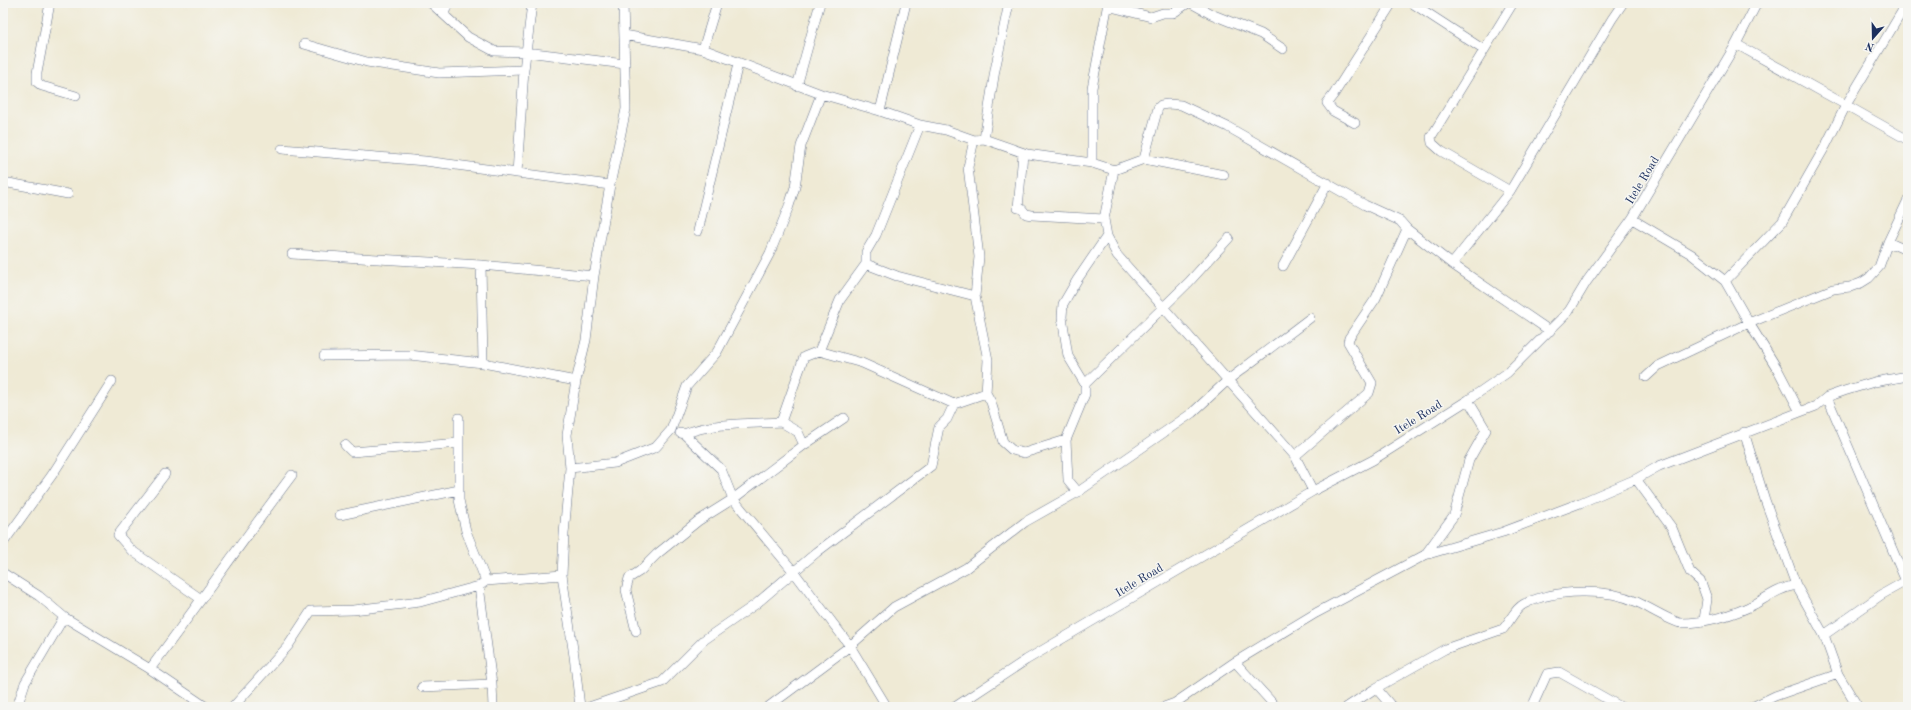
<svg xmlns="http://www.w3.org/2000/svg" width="1911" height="710" viewBox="0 0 1911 710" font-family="'Old Standard TT',serif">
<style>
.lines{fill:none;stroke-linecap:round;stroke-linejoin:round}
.minor-casing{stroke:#657088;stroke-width:10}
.minor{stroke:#fff;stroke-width:9}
.labels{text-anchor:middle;stroke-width:3;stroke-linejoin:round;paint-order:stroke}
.street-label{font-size:12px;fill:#1b2f5e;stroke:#f6f6f2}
</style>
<rect width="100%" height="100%" fill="#f6f6f2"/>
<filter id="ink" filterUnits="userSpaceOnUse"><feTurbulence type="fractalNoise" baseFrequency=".025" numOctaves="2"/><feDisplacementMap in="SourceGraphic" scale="8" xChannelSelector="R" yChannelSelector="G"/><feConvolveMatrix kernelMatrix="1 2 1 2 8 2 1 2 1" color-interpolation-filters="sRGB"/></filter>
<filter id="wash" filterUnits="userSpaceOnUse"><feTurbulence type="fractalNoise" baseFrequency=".012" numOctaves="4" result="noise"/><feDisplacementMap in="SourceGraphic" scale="16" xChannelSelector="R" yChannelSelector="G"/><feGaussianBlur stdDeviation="0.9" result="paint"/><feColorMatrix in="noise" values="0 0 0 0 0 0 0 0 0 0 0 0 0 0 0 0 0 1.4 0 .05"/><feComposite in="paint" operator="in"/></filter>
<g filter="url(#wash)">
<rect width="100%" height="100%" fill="#efead5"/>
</g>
<g filter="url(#ink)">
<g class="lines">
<g class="minor-casing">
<path id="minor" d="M50,3l-13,70v9l5,4 34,10
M431,3l37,34 26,14 32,1 99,12
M1191,3l20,11 50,20 22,15
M1412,3l72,47
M1907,3l-61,102 62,35
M1107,6l44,11 12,-4h10l15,-10
M444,14l4,-11
M624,35l79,14 118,45 59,17 40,14 26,5 28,10 10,-1 43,15 65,9 22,7 30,-11 80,16
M304,44l63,18 72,11 85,-3 8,-67
M703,49l14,-46
M797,86l23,-83
M880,111l26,-108
M1355,123l-22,-12 -6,-8 7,-9 58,-91
M984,139l11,-69 14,-67
M974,140l-6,27 11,90 -4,39 13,64 -2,33 5,9 12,40 9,8 12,3 42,-13
M282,149l143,12 185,24
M1027,154h-4l-5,54 4,1 4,5 6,1 72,4
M1144,159l14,-51 3,-3 7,-1 13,1 47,22 137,78 35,16 7,8 45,35 98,67
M1092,163v-75l16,-85
M1114,170l-10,49 3,17 10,19 178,201 18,35
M517,173l7,-103
M3,182l65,12
M1510,191l-69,-40 -9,-8 -1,-6 82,-134
M1632,219l59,35 34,27 24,42 84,-34 17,-2 11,-4 8,-5 10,-11 9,-25 20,-42
M698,231l40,-167
M1888,242l20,9
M292,254l189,11 113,11
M866,264l31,12 78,20
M1452,264l58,-73 102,-172 11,-16
M481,265l2,98
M1283,266l45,-83
M1725,281l57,-59 44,-77 20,-40 -110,-61
M819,351l43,12 92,41 32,-11
M324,356l85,-1 74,8 93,18
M1085,384l-17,-28 -6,-39 1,-13 14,-24 30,-44
M1827,397l81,189
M1800,412l16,-6 11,-9 17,-6 30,-9 34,-6
M459,418v82l7,31 20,50
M781,422l17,10 6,13
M1744,432l21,68 31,85 28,50 57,-40 25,-14
M680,433l4,1 37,35 12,30 61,73 56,74 37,61
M684,434c30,-12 65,-10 97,-12l23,-65 15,-6 21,-51 26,-36v-12l10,-17 44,-110
M345,445l7,7 107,-9
M1295,456l74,-63 3,-10 -24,-41 1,-4 27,-40 31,-69
M570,468l45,-5 41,-16 15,-17 16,-44 30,-34 53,-99 19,-47 6,-19 6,-41 20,-52
M165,474l-47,61 13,15 70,49
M1636,479l36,49 18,44 11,10 6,17 -3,21
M1078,492l-10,-12 -2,-40 19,-46v-10l104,-102 40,-44
M340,515l119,-25
M3,543l49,-68 60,-94
M1425,555l78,-23 77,-29 56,-24 23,-13 141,-54 -22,-42 -29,-47 -91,43 -12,11
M3,573l36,23 25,21 86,52 56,38
M479,586l13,98 1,23
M636,631l-10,-41 3,-12 11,-7 17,-17 41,-33 35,-22 71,-54 40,-27
M1824,635l14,39
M1235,662l81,-49 109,-58 29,-40 15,-55 17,-30 -18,-30
M150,669c48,-64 94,-130 142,-194
M422,687l70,-3
M1376,688l16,19
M17,707l8,-24 39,-66
M233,707l55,-61 23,-35 42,-1 67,-8 59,-16 7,-5 76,-6
M580,707l-6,-51 -12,-81 2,-41 6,-66 -3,-33 9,-54 10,-41 8,-64 16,-91 16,-76 -3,-106
M589,707l73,-25 42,-42 52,-36 61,-52 114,-86 8,-39 8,-8 7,-15
M768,707l82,-61 44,-39 72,-39 59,-46 53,-30 114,-79 36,-33 82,-62
M955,707l71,-47 287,-169 60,-31 95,-60 39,-27 62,-62 18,-30 45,-62 104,-175 21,-41
M1164,707l11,-4 60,-41 41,45
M1347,707l29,-19 69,-39 58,-20c7,-7 11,-20 21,-25 30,-15 83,-16 113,-2 9,4 37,21 44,21 24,0 53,-8 74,-19 14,-8 25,-16 41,-19
M1532,707l15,-33 12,-2 62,35
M1752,707l23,-11 63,-22 20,33"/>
</g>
<use href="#minor" class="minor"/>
</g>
</g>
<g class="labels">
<g class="street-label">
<text transform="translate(1642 180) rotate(-59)" y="4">Itele Road</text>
<text transform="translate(1418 417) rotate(-32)" y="4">Itele Road</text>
<text transform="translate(1139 580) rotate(-31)" y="4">Itele Road</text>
</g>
</g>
<rect width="1911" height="710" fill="none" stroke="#f6f6f2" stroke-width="16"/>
<g transform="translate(1873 38) rotate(200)" stroke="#f6f6f2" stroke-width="3" paint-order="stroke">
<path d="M0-3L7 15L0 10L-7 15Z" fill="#1b2f5e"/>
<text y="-6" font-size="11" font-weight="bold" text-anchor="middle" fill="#1b2f5e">N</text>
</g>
</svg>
